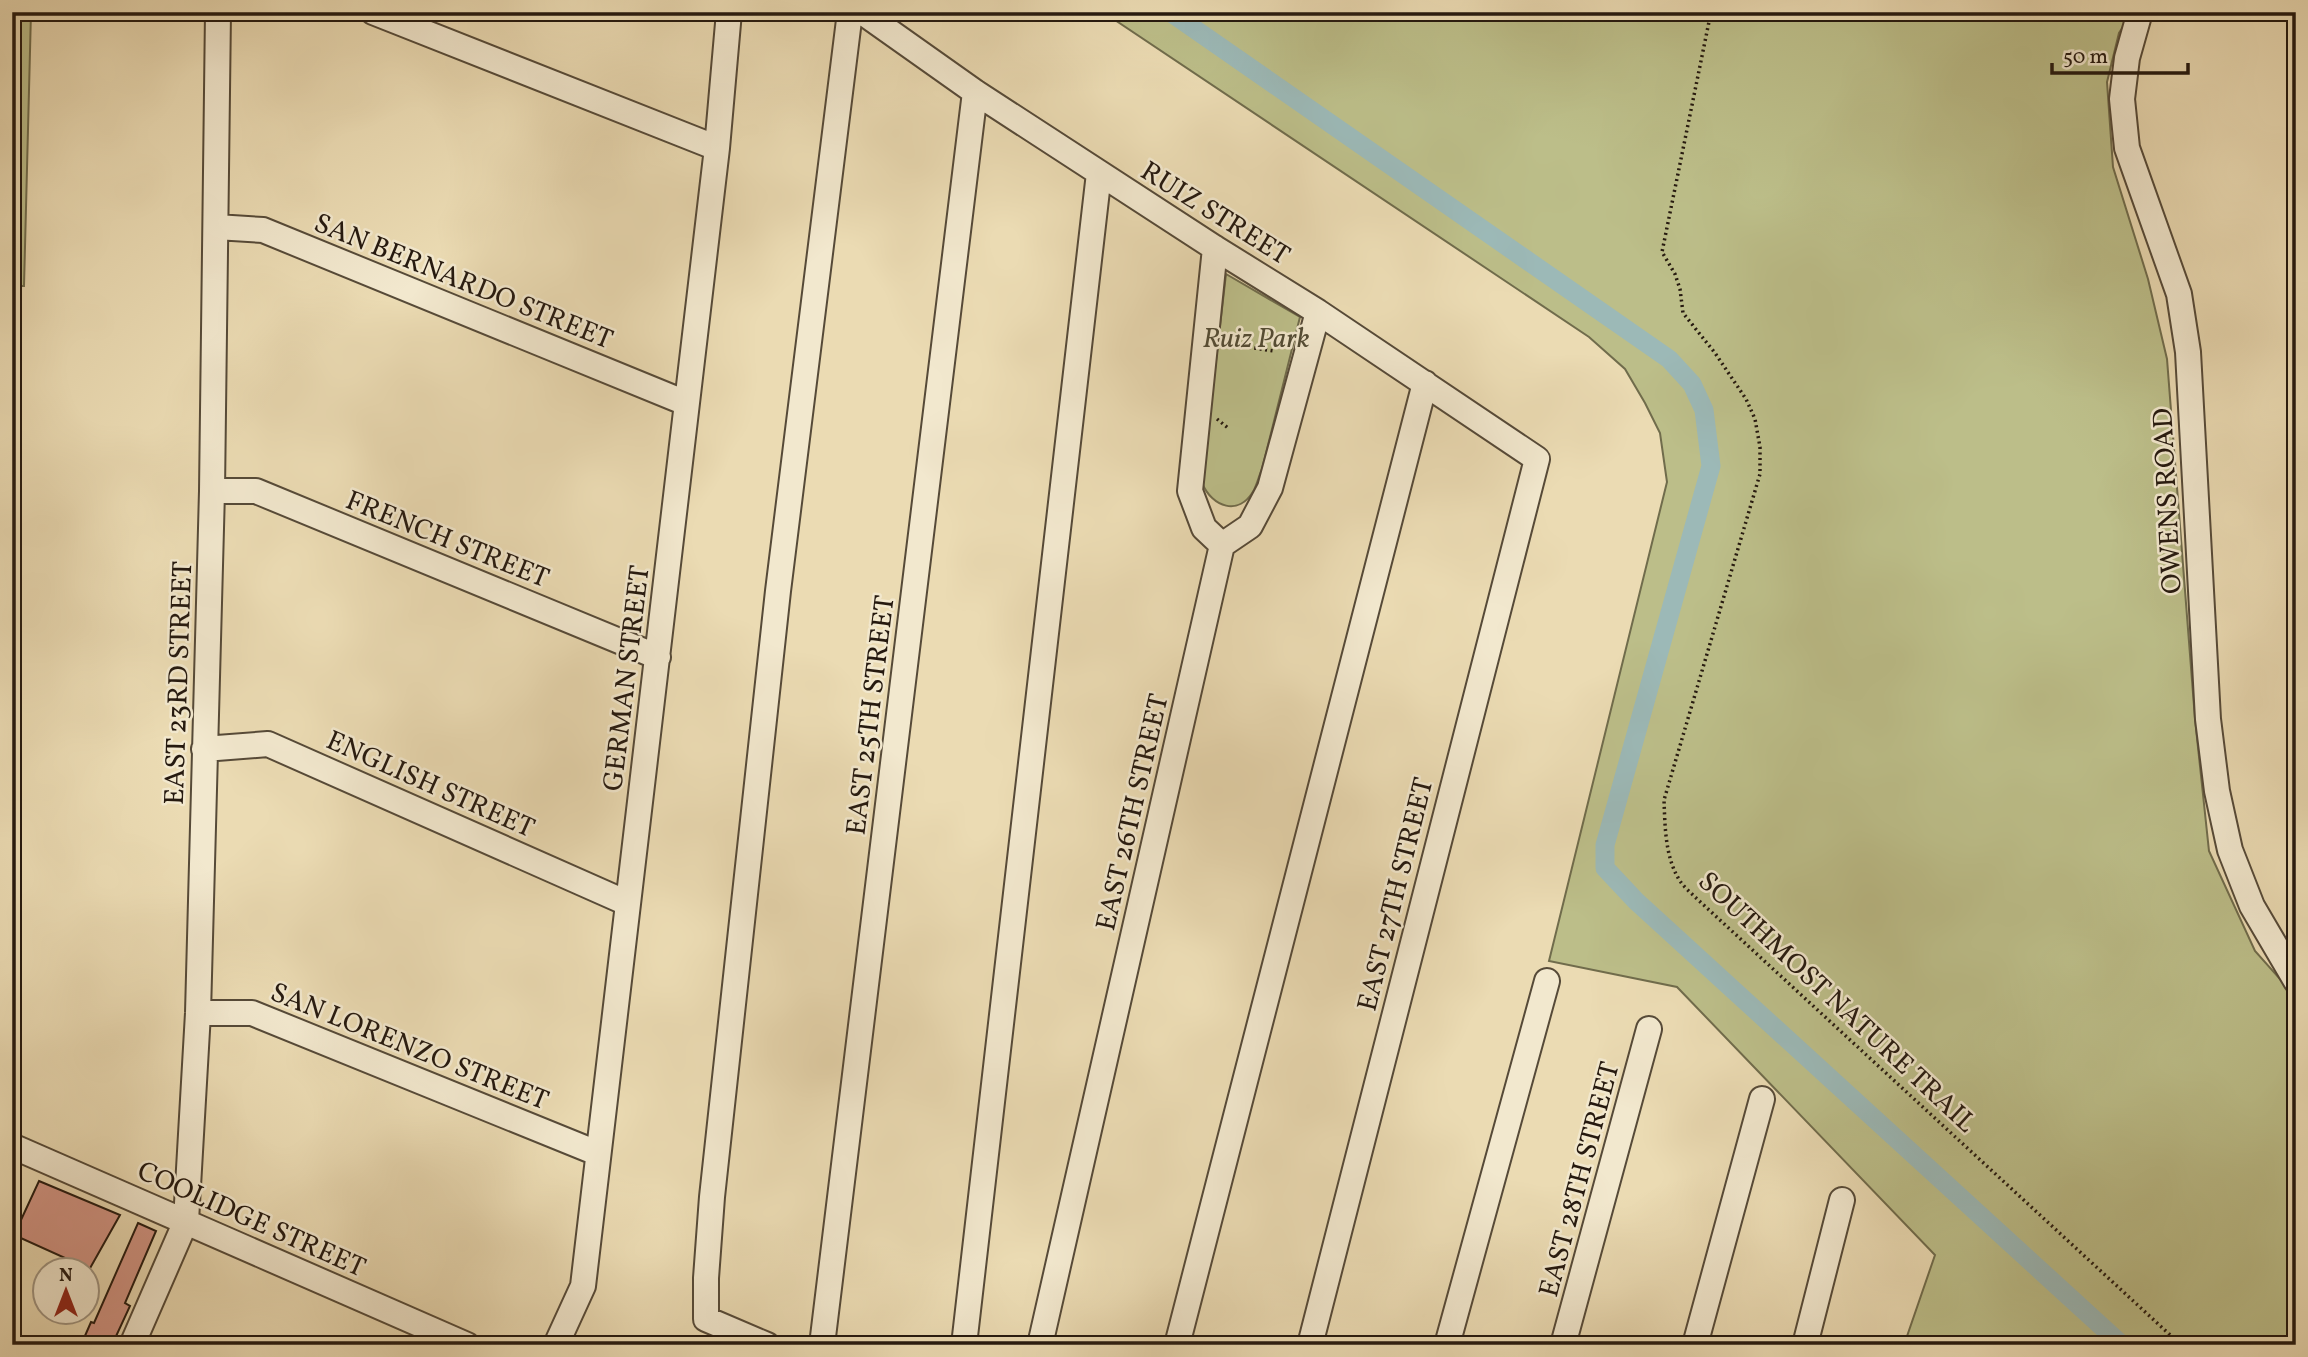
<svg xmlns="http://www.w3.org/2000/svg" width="2308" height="1357" viewBox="0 0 2308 1357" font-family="Vollkorn,serif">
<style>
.green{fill:#bcbe89;stroke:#706c4c;stroke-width:2}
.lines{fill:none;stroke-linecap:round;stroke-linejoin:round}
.canal{stroke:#9cb9b7;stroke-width:19}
.building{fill:#d39585;stroke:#25190f;stroke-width:2}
.minor-casing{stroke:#564a38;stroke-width:28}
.path{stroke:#25190f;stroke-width:3.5;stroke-dasharray:2 3.5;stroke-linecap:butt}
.minor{stroke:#f2e8ce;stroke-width:24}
.labels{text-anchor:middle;stroke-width:5;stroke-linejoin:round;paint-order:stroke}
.street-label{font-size:28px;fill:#25190f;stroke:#f2e8ce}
.park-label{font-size:28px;font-style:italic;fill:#524b34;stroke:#f2e8ce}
</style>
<rect width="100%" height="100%" fill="#ebdbb3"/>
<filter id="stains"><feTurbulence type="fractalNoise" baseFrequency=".00286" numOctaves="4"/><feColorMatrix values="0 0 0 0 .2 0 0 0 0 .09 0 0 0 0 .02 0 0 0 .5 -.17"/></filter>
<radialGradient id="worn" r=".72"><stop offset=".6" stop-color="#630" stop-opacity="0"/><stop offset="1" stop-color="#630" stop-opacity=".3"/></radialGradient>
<path class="green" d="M12,12h19l-7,274h-12z
M1103,12h1030l-14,21 -12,49 6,85 35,112 19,80 28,360 14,132 46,100 41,46v348h-392l31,-90 -258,-268 -128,-26 118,-479 -7,-49 -15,-30 -20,-34 -36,-32z
M1226,274l74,43 -38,152c-3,7 -5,15 -8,21 -15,27 -42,17 -52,-7z
M12,729c12,36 7,77 0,114z"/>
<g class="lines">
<path class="canal" d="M1170,12l499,347 23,25 12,26 7,56 -106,379v23l31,33 486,444"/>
</g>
<path class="building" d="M39,1181l81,34 -31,55h-18l3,-8 -60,-27z
M138,1223l18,8 -31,72 5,3 -18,39h-31l10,-23 3,1z"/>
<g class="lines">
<g class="minor-casing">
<path id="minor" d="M373,12l344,136
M862,12l113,80 240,156 103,64 219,147 -227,886
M2140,12l-13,46 -5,41 5,49 52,146 9,58 20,367 9,72 13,59 22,56 44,75
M216,227l47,3 423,173
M1215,248l-25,243 14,37 18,17
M212,491h44l402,166
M204,749l64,-5 359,159
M198,1013h54l345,140
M12,1146l455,199
M132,1345l54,-124 12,-208 14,-522 6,-479
M556,1345l27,-59 134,-1138 12,-136
M767,1345l-61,-26v-41l6,-81 66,-606 72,-579
M822,1345l153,-1253
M964,1345l135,-1172
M1040,1345l182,-800 28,-19 20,-38 48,-176
M1177,1345l248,-962
M1447,1345l100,-364
M1563,1345l86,-316
M1695,1345l67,-246
M1805,1345l37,-145"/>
</g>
<path class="path" d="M1711,12l-49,240 13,22 5,15 3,24 32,40 31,46 9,20 5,28v27l-96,326c1,26 1,58 16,81 4,6 10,11 15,16l486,448
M1227,344l47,7
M1217,419l11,9"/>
<use href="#minor" class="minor"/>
</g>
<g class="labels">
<g class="street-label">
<text transform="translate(1216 212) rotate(32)" y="10">RUIZ STREET</text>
<text transform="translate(464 280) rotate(22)" y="10">SAN BERNARDO STREET</text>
<text transform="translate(2166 501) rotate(-93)" y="10">OWENS ROAD</text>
<text transform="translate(448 538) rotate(22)" y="10">FRENCH STREET</text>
<text transform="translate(625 678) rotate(-83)" y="10">GERMAN STREET</text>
<text transform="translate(177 683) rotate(-88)" y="10">EAST 23RD STREET</text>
<text transform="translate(869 715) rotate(-83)" y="10">EAST 25TH STREET</text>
<text transform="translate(431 783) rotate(24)" y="10">ENGLISH STREET</text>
<text transform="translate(1131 812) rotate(-77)" y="10">EAST 26TH STREET</text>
<text transform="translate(1394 894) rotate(-76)" y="10">EAST 27TH STREET</text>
<text transform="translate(1838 1001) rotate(43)" y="10">SOUTHMOST NATURE TRAIL</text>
<text transform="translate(410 1045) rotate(22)" y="10">SAN LORENZO STREET</text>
<text transform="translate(1578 1179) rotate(-75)" y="10">EAST 28TH STREET</text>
<text transform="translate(252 1218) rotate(24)" y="10">COOLIDGE STREET</text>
</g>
<g class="park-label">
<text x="1256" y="347">Ruiz Park</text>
</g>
</g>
<rect width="2308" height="1357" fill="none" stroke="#ebdbb3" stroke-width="42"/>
<rect x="14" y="14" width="2280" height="1329" fill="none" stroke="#25190f" stroke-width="3.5"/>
<rect x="21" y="21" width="2266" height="1315" fill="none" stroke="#25190f" stroke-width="2"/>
<g transform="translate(66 1291)"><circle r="33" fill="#f2e8ce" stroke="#a09582" stroke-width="2"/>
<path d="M0-5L12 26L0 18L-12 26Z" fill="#8f2418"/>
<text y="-10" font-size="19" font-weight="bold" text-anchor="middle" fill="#25190f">N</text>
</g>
<path d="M2052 63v10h136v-10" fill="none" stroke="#25190f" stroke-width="3.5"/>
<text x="2063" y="63" font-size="21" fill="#25190f" stroke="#f2e8ce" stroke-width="5" paint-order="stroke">50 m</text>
<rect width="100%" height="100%" filter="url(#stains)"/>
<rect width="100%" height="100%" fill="url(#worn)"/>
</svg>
